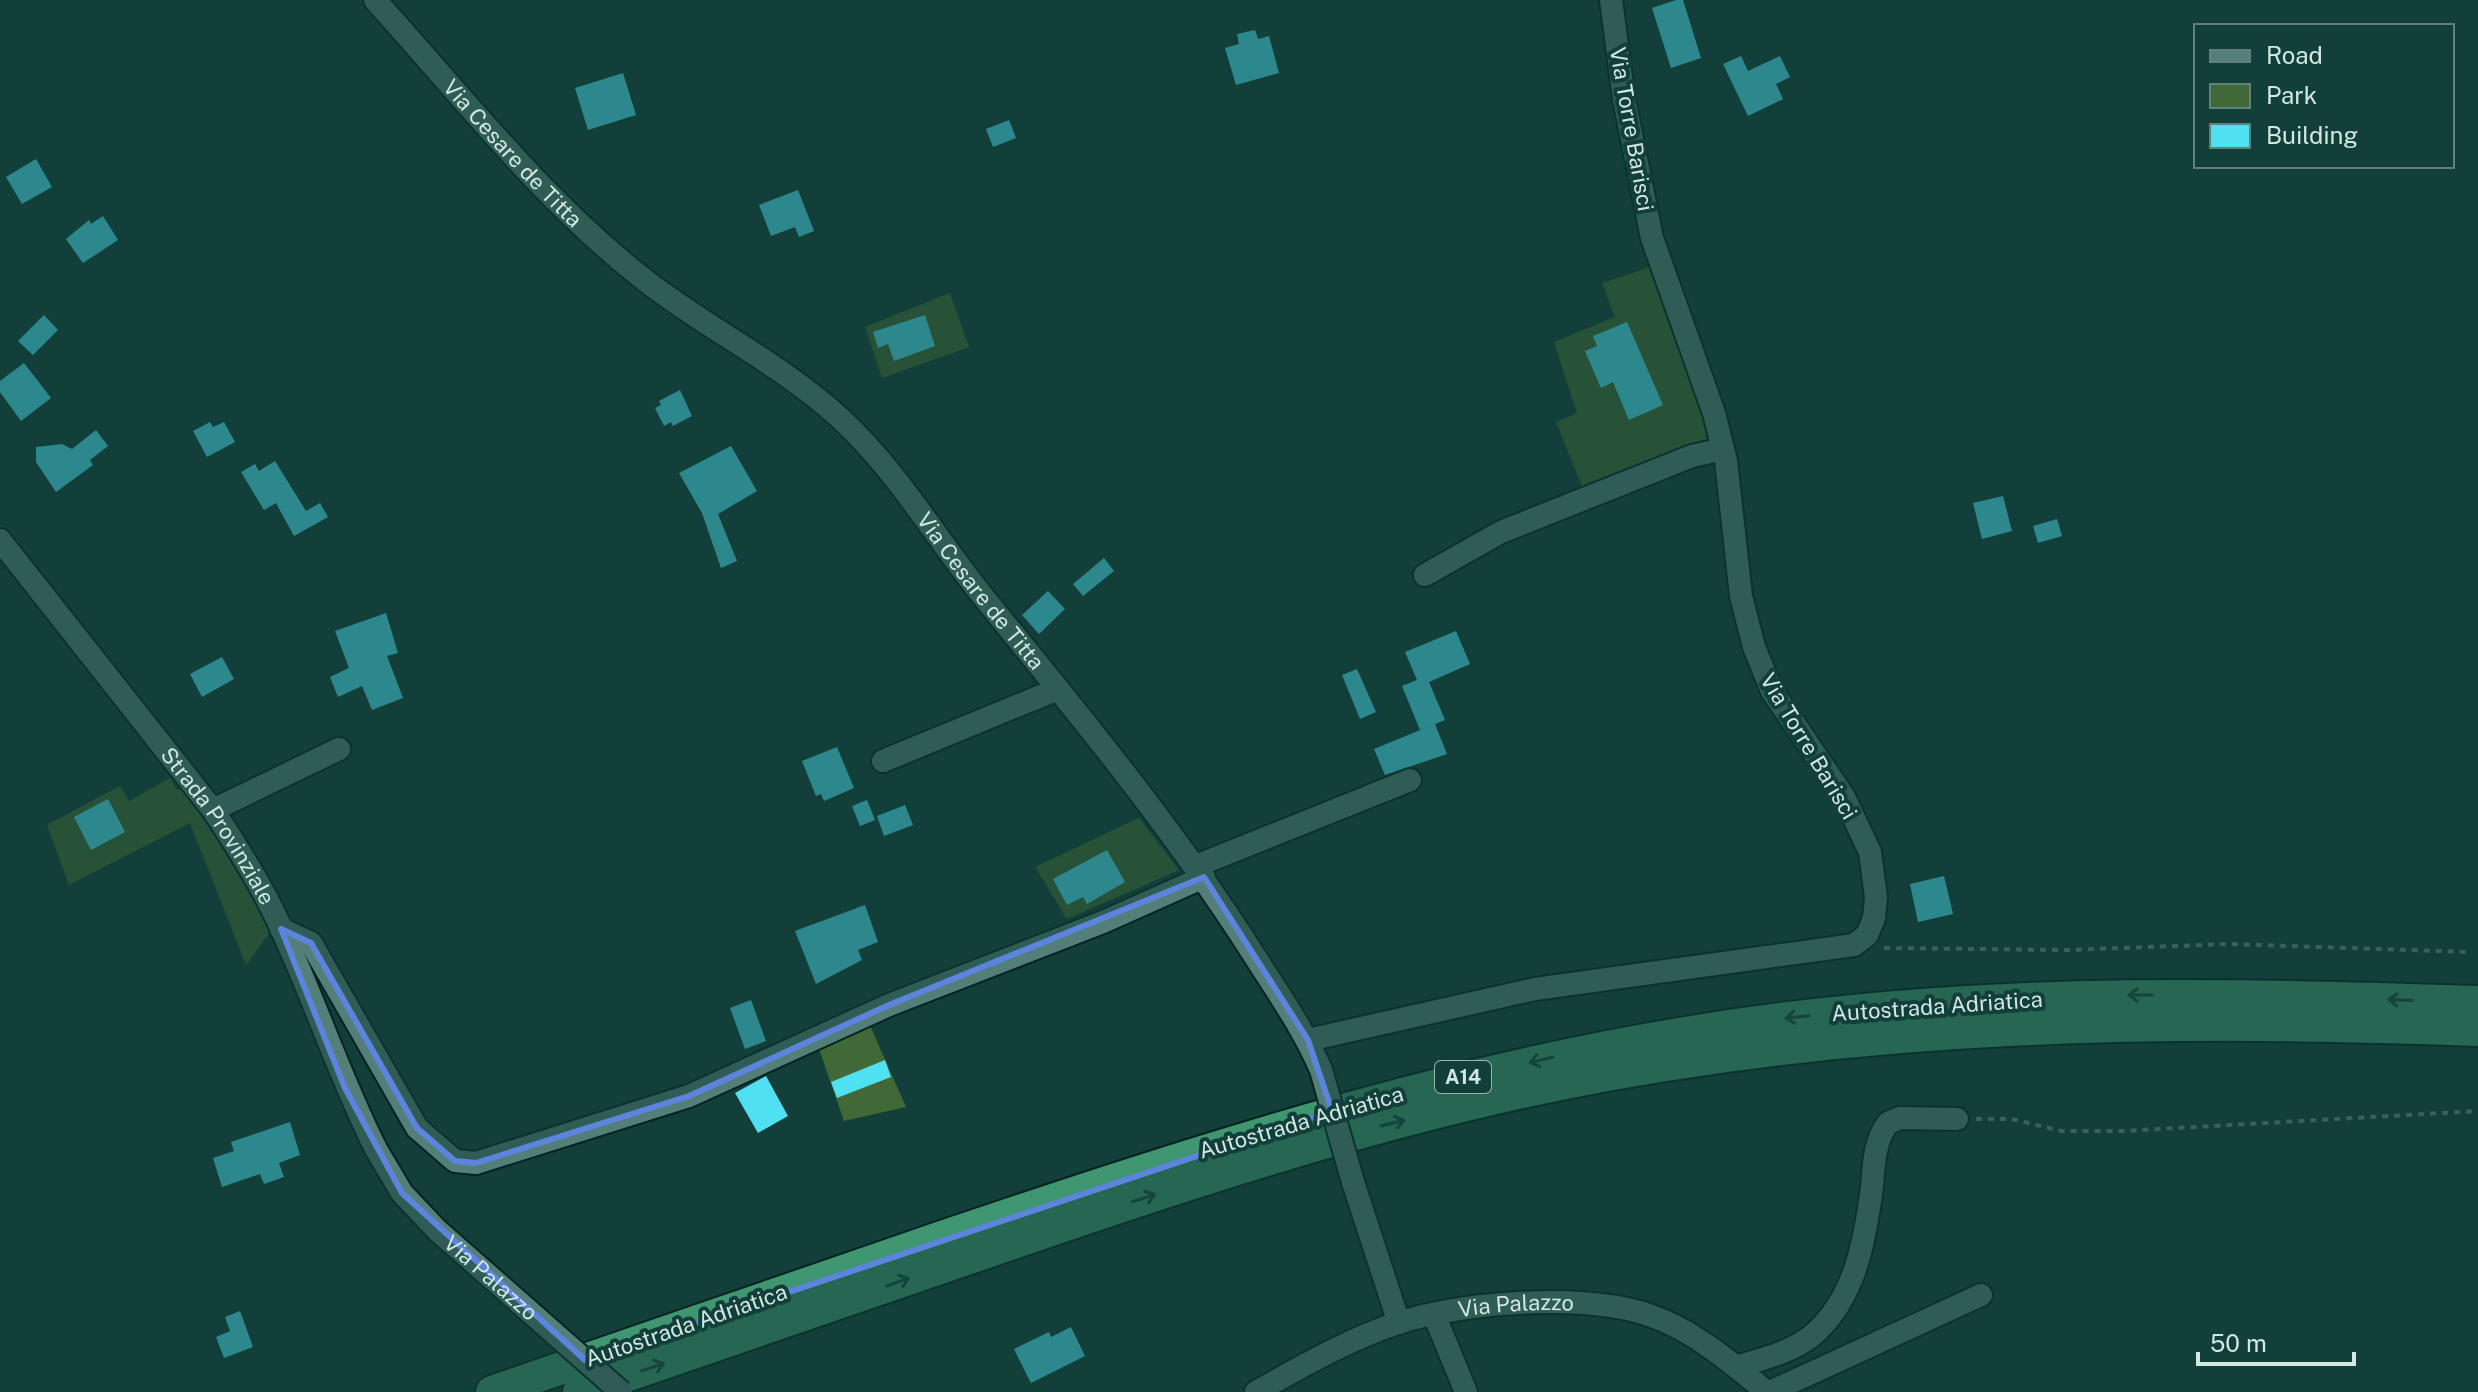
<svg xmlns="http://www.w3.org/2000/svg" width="2478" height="1392" viewBox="0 0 2478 1392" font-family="'Public Sans',sans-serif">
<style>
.green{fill:#416937}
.building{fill:#4fe1f1}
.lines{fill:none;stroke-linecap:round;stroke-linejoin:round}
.minor-casing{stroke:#032420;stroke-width:26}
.highway-casing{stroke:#032420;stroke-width:36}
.path{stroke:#668984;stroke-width:4;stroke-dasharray:6 6;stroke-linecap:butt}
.minor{stroke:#547f78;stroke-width:22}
.highway{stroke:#409670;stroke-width:32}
.minor-bridge-casing{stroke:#032420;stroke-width:26;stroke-linecap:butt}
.minor-bridge{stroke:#547f78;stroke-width:22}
.oneway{stroke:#1a4c42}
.marked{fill:none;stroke:#5c84dc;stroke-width:6;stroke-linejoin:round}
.labels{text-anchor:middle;stroke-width:8;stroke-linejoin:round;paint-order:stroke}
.shield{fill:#133f3a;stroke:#97b5b0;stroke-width:2}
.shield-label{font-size:20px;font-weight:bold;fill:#d0e7e3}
.street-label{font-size:22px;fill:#d0e7e3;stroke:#133f3a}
</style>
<rect width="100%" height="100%" fill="#133f3a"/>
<path class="green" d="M1653,266l68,193 -136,35 -29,-72 21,-9 -23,-71 61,-25 -13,-34z
M950,293l19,54 -87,31 -17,-51z
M170,778l7,12 7,-3 80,126 7,18 -25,34 -56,-142 -121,62 -22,-60 73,-39 9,15z
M1139,818l40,52 -112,49 -32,-52z
M868,1021l38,86 -62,14 -26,-75z"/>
<path class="building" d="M1676,0h7l18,58 -30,10 -19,-60z
M1255,30l3,9 11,-3 10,37 -43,12 -11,-37 14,-4 -2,-10z
M1741,56l7,15 32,-15 10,21 -14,7 7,15 -35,17 -25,-52z
M623,73l13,42 -48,15 -13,-42z
M1009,120l7,18 -23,9 -7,-18z
M36,159l16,28 -30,17 -16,-27z
M798,190l16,41 -15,6 -4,-10 -24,9 -12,-31z
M103,216l15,24 -35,23 -17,-24 23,-19 2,4z
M44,315l14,15 -25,25 -15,-14z
M925,315l10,31 -41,15 -6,-17 -10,4 -5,-16z
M1627,322l36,83 -34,15 -16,-38 -12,6 -16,-37 12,-5 -4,-10z
M24,363l27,35 -30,23 -21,-29v-11z
M680,390l12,26 -19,10 -2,-4 -7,4 -9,-18 6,-3 -2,-4z
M210,422l3,5 11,-5 11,20 -28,15 -14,-26z
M96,430l12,16 -18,14 3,5 -37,27 -20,-30v-15l26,-3 10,5z
M731,446l26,45 -39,23 19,47 -16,7 -19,-55 -23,-40z
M275,461l31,50 14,-8 8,14 -34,19 -18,-33 -12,7 -23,-38 14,-8 4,7z
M2003,496l9,35 -30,8 -9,-36z
M2057,519l5,17 -24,7 -5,-17z
M1104,558l10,13 -31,25 -10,-12z
M1048,591l17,18 -26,25 -17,-19z
M386,613l12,40 -11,3 16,42 -31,12 -10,-24 -24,11 -8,-20 19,-9 -14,-37z
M1456,631l14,33 -41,18 16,38 -25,10 -18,-44 15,-6 -12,-28z
M222,657l12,22 -32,18 -12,-23z
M1357,669l19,43 -16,7 -18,-44z
M1435,724l12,30 -62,21 -11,-26z
M837,747l17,41 -30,13 -3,-7 -5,2 -14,-35z
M108,799l17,33 -34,18 -17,-33z
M867,800l8,20 -15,6 -8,-20z
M905,805l8,20 -29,11 -7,-20z
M1107,850l18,32 -38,22 -4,-7 -16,8 -14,-26z
M1944,876l9,38 -35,8 -8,-38z
M865,905l13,37 -20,8 4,10 -46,24 -21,-53z
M751,1000l15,41 -21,8 -15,-41z
M885,1060l6,17 -54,21 -6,-16z
M766,1076l22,40 -30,17 -23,-40z
M290,1122l10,33 -21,8 5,14 -20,7 -4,-10 -38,13 -9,-29 21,-7 -3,-9z
M240,1311l13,36 -29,11 -8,-21 14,-6 -5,-14z
M1071,1327l14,29 -54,27 -17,-34 35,-17 2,5z"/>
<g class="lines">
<g class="minor-casing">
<g id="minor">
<path id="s1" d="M375,0c87,96 168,201 271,281 63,49 137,84 195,138 55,51 93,116 140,175 94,116 190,231 271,358 24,38 51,76 69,118"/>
<path id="s2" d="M0,540l213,270c21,32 43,66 60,101 38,77 64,161 103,238"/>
<path d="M1425,575l76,-43 191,-76 31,-7"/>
<path d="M883,761l175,-72"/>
<path d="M213,810l126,-61"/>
<path d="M1196,866l214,-86"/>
<path d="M281,929l30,14 106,185 38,33 21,2 213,-67 200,-91 214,-83 101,-45"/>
<path d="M1308,1040l227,-51 319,-44 13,-10 7,-17 2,-21 -6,-45 -26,-55 -72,-106 -18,-44 -13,-51 -15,-135 -12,-48 -62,-175 -28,-139 -13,-99"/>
<path d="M1353,1182l46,141"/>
<path d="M1435,1317l31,75"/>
<path d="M1736,1367c26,-8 58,-15 79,-34 41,-37 50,-94 57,-146 2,-22 2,-46 16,-64l12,-5 57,1"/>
<path id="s3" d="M1256,1392c45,-25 93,-53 142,-69 68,-22 198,-32 264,-3 38,16 73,46 105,72"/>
<path d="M1770,1392l211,-97"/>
</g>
</g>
<g class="highway-casing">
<path id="highway" d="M492,1392c152,-52 304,-105 456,-157 273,-93 546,-180 833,-216 232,-30 464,-25 697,-17
M579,1392c136,-47 272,-94 408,-140 188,-65 378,-128 573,-168 304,-61 610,-66 918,-54"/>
</g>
<path class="path" d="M1884,948l184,2 162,-6 238,8
M1976,1119h36l49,12h63l354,-20"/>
<use href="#minor" class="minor"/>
<use href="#highway" class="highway"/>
<g class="minor-bridge-casing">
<g id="minor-bridge">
<path d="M1321,1070l32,112"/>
<path id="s4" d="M376,1149l26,44 35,37 184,162"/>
</g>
</g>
<use href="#minor-bridge" class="minor-bridge"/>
</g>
<defs><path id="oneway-shaft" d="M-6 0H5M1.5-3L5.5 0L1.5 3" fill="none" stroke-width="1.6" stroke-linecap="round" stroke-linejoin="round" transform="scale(2)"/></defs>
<g class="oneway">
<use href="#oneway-shaft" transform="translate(2140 995) rotate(180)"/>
<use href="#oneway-shaft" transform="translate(2400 1000) rotate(-178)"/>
<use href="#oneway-shaft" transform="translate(1797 1017) rotate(174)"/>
<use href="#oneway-shaft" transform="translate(1541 1060) rotate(167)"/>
<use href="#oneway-shaft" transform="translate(1393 1123) rotate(-14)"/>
<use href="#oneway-shaft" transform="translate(1144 1198) rotate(-18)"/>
<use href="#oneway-shaft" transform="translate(898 1282) rotate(-19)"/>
<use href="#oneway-shaft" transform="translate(653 1367) rotate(-19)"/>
</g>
<path d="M0 0H2478V1392H0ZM1204,877l104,163 24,71 -747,249 -183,-167 -57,-105 -64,-159 30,14 106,185 38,33 21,2 213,-67 200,-91z" fill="#133f3a" fill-opacity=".55" fill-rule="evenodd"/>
<path class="marked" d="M1204,877l104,163 24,71 -747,249 -183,-167 -57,-105 -64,-159 30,14 106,185 38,33 21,2 213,-67 200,-91z"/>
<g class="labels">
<rect class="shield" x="1435" y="1061" width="56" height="32" rx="6"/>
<g class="shield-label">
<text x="1463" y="1084">A14</text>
</g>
<g class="street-label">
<text transform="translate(1632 129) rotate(80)" y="8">Via Torre Barisci</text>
<text dy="8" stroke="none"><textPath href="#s1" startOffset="206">Via Cesare de Titta</textPath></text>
<text dy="8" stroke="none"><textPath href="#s1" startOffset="852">Via Cesare de Titta</textPath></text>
<text transform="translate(1809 746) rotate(59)" y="8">Via Torre Barisci</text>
<text dy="8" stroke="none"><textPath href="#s2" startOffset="360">Strada Provinziale</textPath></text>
<text transform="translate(1937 1006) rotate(-4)" y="8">Autostrada Adriatica</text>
<text transform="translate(1301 1122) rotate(-16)" y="8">Autostrada Adriatica</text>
<text dy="8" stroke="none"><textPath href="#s4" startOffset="174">Via Palazzo</textPath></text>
<text dy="8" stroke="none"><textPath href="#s3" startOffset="278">Via Palazzo</textPath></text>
<text transform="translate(686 1325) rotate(-19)" y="8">Autostrada Adriatica</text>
</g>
</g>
<rect x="2194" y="24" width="260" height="144" fill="#133f3a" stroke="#5f827e" stroke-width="2"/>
<rect x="2210" y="50" width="40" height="12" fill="#547f78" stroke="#5f827e" stroke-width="2"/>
<text x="2266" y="64" font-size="24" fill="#d0e7e3">Road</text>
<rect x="2210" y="84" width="40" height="24" fill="#416937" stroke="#5f827e" stroke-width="2"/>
<text x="2266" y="104" font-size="24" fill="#d0e7e3">Park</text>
<rect x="2210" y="124" width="40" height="24" fill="#4fe1f1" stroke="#5f827e" stroke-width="2"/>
<text x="2266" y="144" font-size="24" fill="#d0e7e3">Building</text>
<path d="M2198 1352v12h156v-12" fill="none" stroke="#d0e7e3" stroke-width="4"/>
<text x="2210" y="1352" font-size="24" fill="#d0e7e3" stroke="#133f3a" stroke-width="6" paint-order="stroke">50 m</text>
</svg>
